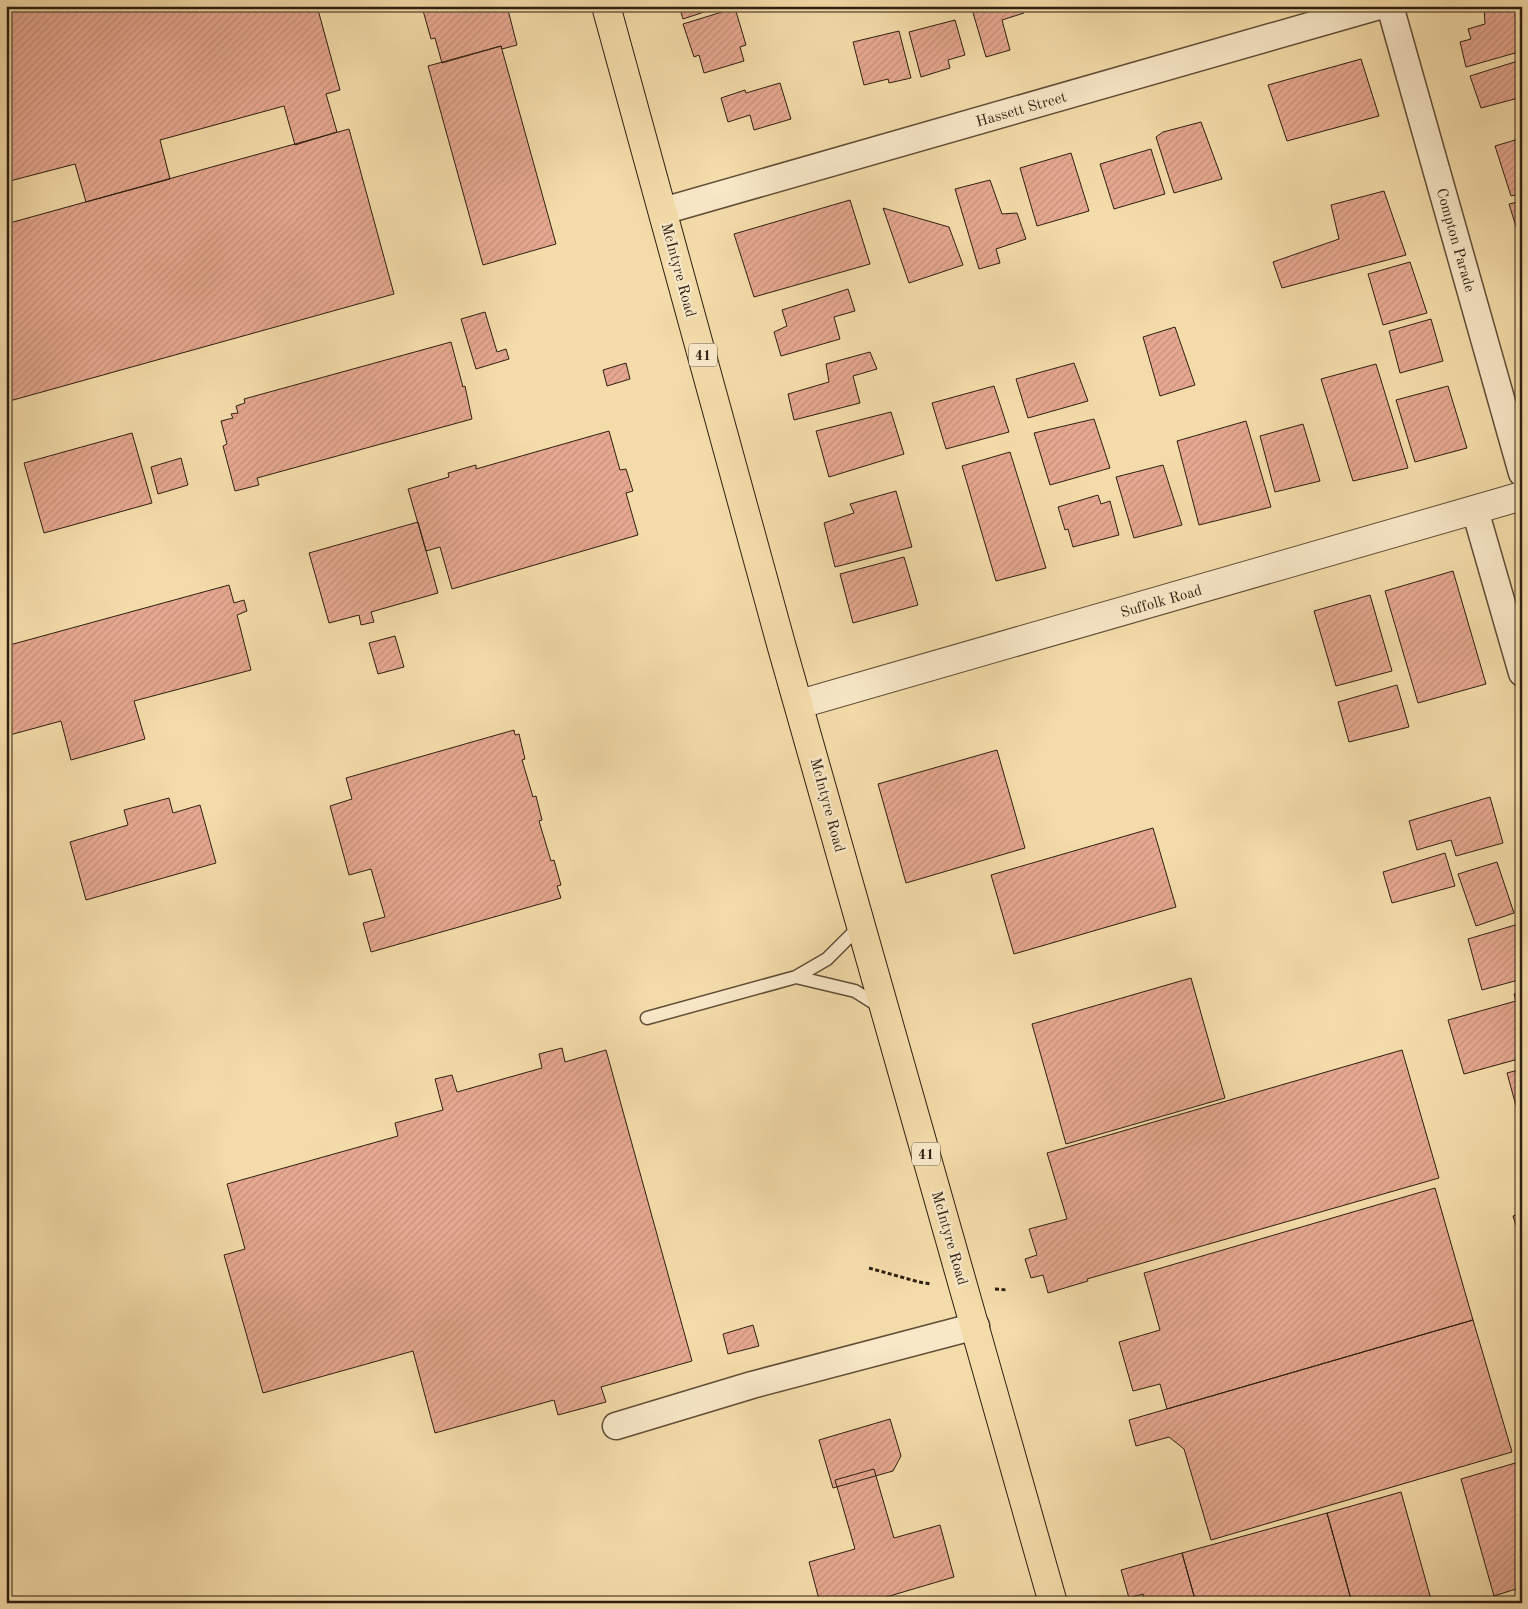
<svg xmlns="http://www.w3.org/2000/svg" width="1528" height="1609" viewBox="0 0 1528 1609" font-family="'Old Standard TT',serif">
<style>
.building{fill:url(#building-hatch);stroke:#2e1f11}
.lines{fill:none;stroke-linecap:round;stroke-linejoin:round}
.service-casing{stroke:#604e37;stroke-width:15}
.minor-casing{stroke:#604e37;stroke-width:29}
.tertiary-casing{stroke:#604e37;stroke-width:30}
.primary-casing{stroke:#2e1f11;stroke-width:30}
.path{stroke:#2e1f11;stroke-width:3;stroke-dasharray:4 2.5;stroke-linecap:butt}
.service{stroke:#f8e8c8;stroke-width:12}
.minor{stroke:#f8e8c8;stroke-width:26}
.tertiary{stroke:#f8e8c8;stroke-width:28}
.primary{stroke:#f4dcaa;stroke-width:28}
.labels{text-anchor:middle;stroke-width:4.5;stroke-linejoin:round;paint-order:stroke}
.shield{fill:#f8e8c8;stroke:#6b5b48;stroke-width:1}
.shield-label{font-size:14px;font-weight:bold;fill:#2e1f11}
.street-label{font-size:15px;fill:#2e1f11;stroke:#f8e8c8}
</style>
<defs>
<pattern id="building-hatch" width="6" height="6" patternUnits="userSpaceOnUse" patternTransform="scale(1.25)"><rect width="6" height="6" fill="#e6a890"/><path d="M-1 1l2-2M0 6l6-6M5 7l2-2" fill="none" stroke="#c6907b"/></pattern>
</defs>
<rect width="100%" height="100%" fill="#f4dcaa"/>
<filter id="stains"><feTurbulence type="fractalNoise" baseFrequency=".004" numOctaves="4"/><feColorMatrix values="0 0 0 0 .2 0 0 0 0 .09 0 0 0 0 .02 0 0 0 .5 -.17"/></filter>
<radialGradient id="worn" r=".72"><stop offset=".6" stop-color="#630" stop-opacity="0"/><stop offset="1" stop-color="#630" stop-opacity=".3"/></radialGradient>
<path class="building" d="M6,6h311l23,84 -14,4 11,38 -42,13 -11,-39 -124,34 10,39 -84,23 -11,-38 -69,18z
M405,6h102l10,39 -15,4 -1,-3 -59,17 -7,-25 -4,1 -9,-32 -16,4z
M679,6h43l-39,13z
M971,6h51l2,7 -22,7 8,30 -24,7z
M1484,6h38v45l-56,16 -6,-25 11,-3 -3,-10 17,-5z
M735,8l11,37 -6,2 4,14 -40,12 -5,-18 -5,2 -11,-33z
M955,20l10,35 -17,5 2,8 -29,9 -12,-45z
M899,31l12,47 -22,5 -1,-4 -24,6 -11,-43z
M501,46l55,198 -73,21 -55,-199z
M1361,59l18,57 -92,25 -19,-56z
M1518,61l4,11v25l-41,11 -11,-32z
M780,83l11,36 -37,11 -4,-15 -22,7 -7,-24 24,-8 1,3z
M1201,122l21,57 -48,14 -18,-56 7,-5z
M349,129l45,165 -388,108v-178z
M1522,138v55l-11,3 -16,-50z
M1151,149l14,45 -51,15 -14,-45z
M1071,153l18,58 -52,15 -17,-58z
M990,180l12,34 15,-1 9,26 -30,10 4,14 -21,6 -24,-80z
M1384,191l22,64 -124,33 -9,-26 66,-23 -8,-34z
M850,200l20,64 -116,33 -20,-63z
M1522,201v45l-13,-42z
M883,208l66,19 14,38 -54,18z
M1410,262l17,51 -44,12 -15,-51z
M848,289l7,22 -21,6 6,22 -59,17 -7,-24 13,-6 -5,-16z
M485,312l12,40 9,-3 3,10 -33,10 -15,-50z
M1431,319l12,42 -43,12 -11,-42z
M1175,327l20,58 -35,11 -17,-59z
M451,342l12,45 2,-1 7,33 -215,59 2,7 -24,6 -12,-45 4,-2 -6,-23 12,-3 -2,-4 7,-1 -2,-7 9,-3 -1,-4z
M870,352l7,17 -24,7 7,27 -66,17 -6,-26 41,-12 -3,-18z
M626,363l4,16 -23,7 -4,-16z
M1074,363l14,38 -60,17 -12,-39z
M1376,364l32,104 -55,13 -32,-102z
M994,386l15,46 -63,17 -14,-46z
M1448,386l19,62 -52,14 -19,-62z
M891,412l13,42 -75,23 -13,-46z
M1094,419l16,49 -60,17 -16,-52z
M1246,421l25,86 -72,18 -22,-84z
M1303,424l17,57 -45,11 -15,-56z
M609,431l11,39 6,-1 7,22 -7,2 12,42 -186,54 -12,-42 -14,4 -18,-62 41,-12 -1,-4 28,-8v4z
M132,433l20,70 -108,30 -20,-70z
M1010,452l36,116 -50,13 -34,-115z
M181,458l7,27 -30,9 -7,-27z
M1163,465l19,60 -48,13 -18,-61z
M896,491l16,56 -77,20 -11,-44 30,-10 -4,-9z
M1098,495l3,9 9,-3 9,34 -46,12 -5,-18 -3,1 -7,-23z
M418,522l20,71 -67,19 3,10 -13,3 -2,-10 -30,8 -20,-70z
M904,557l14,48 -65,18 -13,-49z
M1453,571l33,113 -68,19 -33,-112z
M229,585l5,18 10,-3 3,11 -10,4 14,55 -117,31 11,38 -74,21 -10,-39 -55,15v-90z
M1370,595l22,76 -56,15 -22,-75z
M395,636l9,31 -26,7 -9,-31z
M1397,685l12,42 -60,15 -11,-40z
M514,730l1,5 4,-1 6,25 -3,1 11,37 3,-1 6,24 -3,1 12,40 3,-1 7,25 -4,1 4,12 -190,54 -8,-29 22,-6 -14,-48 -22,6 -19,-69 22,-7 -6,-21z
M997,750l28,98 -119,35 -28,-99z
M1490,797l13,46 -47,13 -5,-16 -34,10 -8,-29z
M169,798l4,15 27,-8 16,58 -130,37 -16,-58 58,-17 -4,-15z
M1153,828l23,79 -162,47 -23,-79z
M1445,853l10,33 -63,17 -9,-31z
M1497,862l17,51 -38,13 -18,-52z
M1522,923v56l-40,11 -14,-51z
M1191,978l34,120 -159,46 -34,-120z
M1522,992v66l-58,16 -16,-54 68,-19 -2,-7z
M562,1048l3,14 41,-12 86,311 -91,26 5,15 -48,13 -4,-15 -119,33 -22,-82 -150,42 -39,-138 21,-6 -18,-65 171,-48 -3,-13 48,-13 -8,-31 17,-4 5,17 85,-24 -3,-14z
M1402,1050l37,128 -352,101 1,2 -40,12 -5,-18 -12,3 -6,-19 12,-4 -8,-26 38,-10 -20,-66z
M1522,1069v55h-1l-14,-51z
M1435,1188l38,132 -306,89 -7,-25 -27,7 -14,-49 41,-12 -16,-57z
M1522,1213v24l-2,1 -7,-22z
M1473,1320l39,132 -301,88 -27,-91 -15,-12 -33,9 -7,-26z
M753,1325l6,21 -31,8 -5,-20z
M890,1419l11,37 -8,15 -60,17 -14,-48z
M1522,1461v142h-3l-3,-14 -22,7 -33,-117z
M874,1469l20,69 46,-13 14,52 -88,26h-46l-11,-41 46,-13 -20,-69z
M1401,1492l31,111h-80l-25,-90z
M1327,1513l25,90h-156l-14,-50z
M1182,1553l14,50h-51l-2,-9 -14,4 -8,-28z"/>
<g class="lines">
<g class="service-casing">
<path id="service" d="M796,977l59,14 27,17
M647,1018l149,-41 31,-18 33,-33"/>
</g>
<g class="minor-casing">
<path id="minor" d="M1390,6l132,467
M663,211l716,-205
M1475,510l47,163
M616,1426l136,-41 224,-59"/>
</g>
<g class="tertiary-casing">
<path id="tertiary" d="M800,704l722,-208"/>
</g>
<g class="primary-casing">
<path id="primary" d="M606,6l175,638 272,959"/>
</g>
<path class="path" d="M869,1268l50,14 12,2
M995,1289l12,1"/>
<use href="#service" class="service"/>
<use href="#minor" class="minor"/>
<use href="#tertiary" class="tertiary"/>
<use href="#primary" class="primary"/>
</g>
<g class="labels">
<g class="shield">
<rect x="689" y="343.5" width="28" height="23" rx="4"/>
<rect x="912" y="1142.5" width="28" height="23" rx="4"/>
</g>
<g class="shield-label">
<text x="703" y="360">41</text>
<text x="926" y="1159">41</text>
</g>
<g class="street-label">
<text transform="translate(1021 109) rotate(-16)" y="5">Hassett Street</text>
<text transform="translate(1456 240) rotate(74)" y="5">Compton Parade</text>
<text transform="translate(679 270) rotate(75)" y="5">McIntyre Road</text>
<text transform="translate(1161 601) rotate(-16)" y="5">Suffolk Road</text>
<text transform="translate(828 805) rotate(75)" y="5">McIntyre Road</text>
<text transform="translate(950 1238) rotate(74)" y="5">McIntyre Road</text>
</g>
</g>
<rect width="1528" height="1609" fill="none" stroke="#f4dcaa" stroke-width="25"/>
<rect x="8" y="8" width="1513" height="1594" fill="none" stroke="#2e1f11" stroke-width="2.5"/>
<rect x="12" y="12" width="1503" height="1584" fill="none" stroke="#2e1f11"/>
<rect width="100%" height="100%" filter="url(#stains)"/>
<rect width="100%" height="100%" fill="url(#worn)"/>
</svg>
